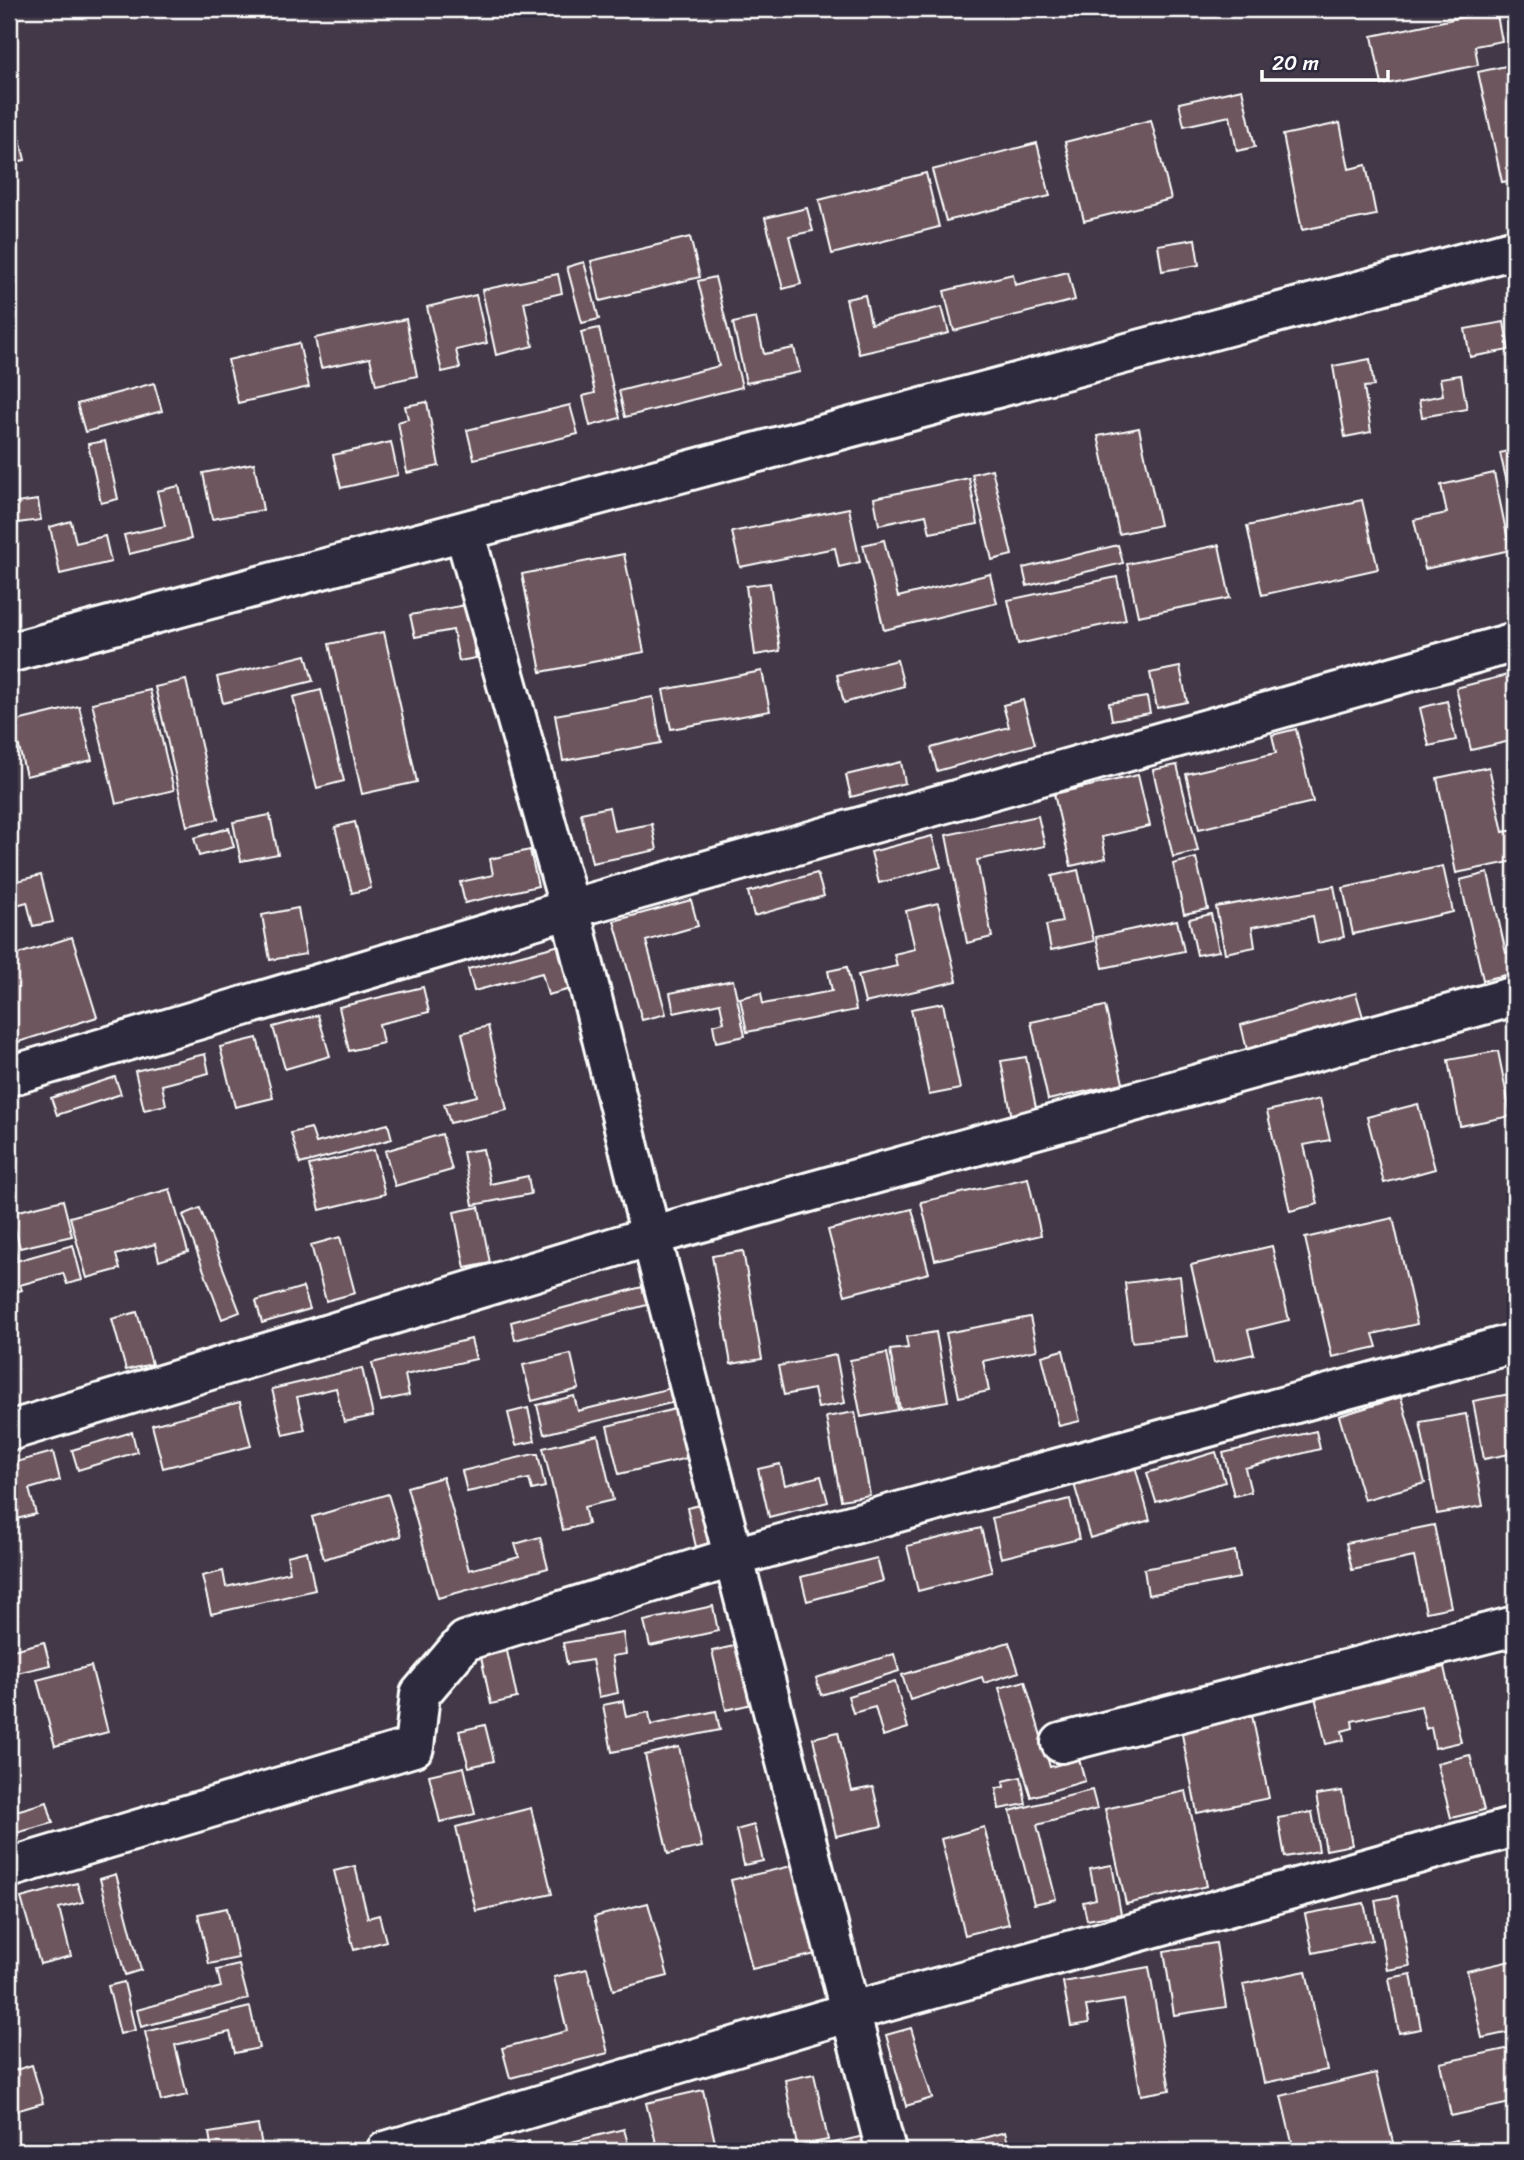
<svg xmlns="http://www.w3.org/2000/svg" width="1524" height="2160" viewBox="0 0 1524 2160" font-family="Sriracha,sans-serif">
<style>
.building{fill:#6e575e;stroke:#fff;stroke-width:2}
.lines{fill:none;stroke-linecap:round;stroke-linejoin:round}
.minor-casing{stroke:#fff;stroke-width:44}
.minor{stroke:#2f2a3d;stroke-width:38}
</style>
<rect width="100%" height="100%" fill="#423847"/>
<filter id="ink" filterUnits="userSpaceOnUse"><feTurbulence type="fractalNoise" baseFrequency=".0143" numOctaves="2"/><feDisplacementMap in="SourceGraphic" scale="14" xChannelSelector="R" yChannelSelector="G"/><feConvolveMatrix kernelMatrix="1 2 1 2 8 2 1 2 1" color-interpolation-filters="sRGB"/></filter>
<g filter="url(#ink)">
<path class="building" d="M1496,10l6,31 -27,5 3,19 -96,20 -10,-49z
M1515,64v116l-13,2 -24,-110z
M1242,89l13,58 -18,4 -7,-35 -46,10 -5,-23z
M9,95l16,65 -16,4z
M1151,120l20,79 -87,22 -19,-79z
M1340,123l9,46 17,-4 10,50 -74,15 -19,-95z
M1037,143l13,53 -104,25 -14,-51z
M926,173l13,54 -107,27 -13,-54z
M807,208l6,23 -24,5 12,48 -18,5 -18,-71z
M690,237l10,40 -100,24 -9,-40z
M1195,239l4,26 -37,6 -4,-26z
M584,262l15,57 -17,4 -15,-56z
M1068,272l7,28 -121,31 -10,-40 69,-17 2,11z
M558,274l4,19 -38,9 9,44 -37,9 -14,-65z
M715,277l27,110 -117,30 -6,-26 100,-25 -21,-85z
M476,295l11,48 -31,7 4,18 -18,4 -15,-65z
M865,295l6,29 71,-17 7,26 -90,21 -13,-55z
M756,318l8,36 30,-6 6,24 -54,11 -13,-60z
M406,319l11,57 -41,9 -6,-27 -49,10 -6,-30z
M1504,322l5,28 -39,7 -5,-28z
M599,328l21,90 -30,8 -7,-30 12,-3 -14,-61z
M299,343l10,44 -71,16 -10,-43z
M1370,359l4,27 -10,1 7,45 -26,5 -12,-71z
M1461,375l6,34 -45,8 -3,-17 24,-5 -3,-17z
M154,383l8,28 -77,21 -8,-28z
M427,402l12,64 -32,7 -9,-51 10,-3 -3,-13z
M570,405l8,29 -104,25 -7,-29z
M1139,428l21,97 -41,9 -21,-98z
M105,441l13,58 -17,4 -13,-59z
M391,442l7,33 -57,13 -8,-33z
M1515,449v41l-6,1 -9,-38z
M254,463l9,47 -51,9 -9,-46z
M992,469l20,86 -20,5 -20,-86z
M1494,473l16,77 -85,19 -11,-49 33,-7 -6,-28z
M969,478l9,46 -48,9 -4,-18 -47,10 -5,-27z
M179,486l12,53 -62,15 -5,-19 41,-9 -8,-35z
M38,500l3,20 -32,4v-20z
M1362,500l16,69 -116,26 -15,-69z
M849,508l11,54 -21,5 -4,-19 -95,19 -8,-35z
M71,521l5,22 29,-7 6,26 -51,12 -10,-47z
M884,540l14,57 92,-23 7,29 -113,27 -21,-85z
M1118,545l5,18 -96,23 -4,-18z
M1219,545l11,53 -92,18 -11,-52z
M624,554l20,98 -103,20 -19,-98z
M1117,577l9,43 -108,24 -10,-44z
M770,583l10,68 -25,4 -9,-69z
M466,605l10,53 -17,3 -6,-31 -38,7 -5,-22z
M384,632l33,150 -55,12 -33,-150z
M306,655l7,26 -90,22 -6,-26z
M897,660l7,26 -60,17 -7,-28z
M1180,667l7,35 -30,6 -7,-35z
M762,671l8,40 -99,18 -8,-39z
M1515,673v67l-44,10 -15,-62z
M186,680l32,139 -31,7 -32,-139z
M150,690l24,100 -58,14 -24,-101z
M321,690l23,91 -27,7 -24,-91z
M653,697l8,46 -98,18 -8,-46z
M1147,697l3,16 -38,7 -3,-17z
M1023,700l12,44 -98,27 -6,-23 78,-21 -6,-22z
M1447,701l9,39 -27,6 -9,-38z
M79,706l13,54 -66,16 -13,-54z
M1296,729l17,73 -114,27 -13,-55 90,-21 -4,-18z
M901,762l4,21 -54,14 -5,-22z
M1177,765l21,86 -25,6 -20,-87z
M1489,767l14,65 12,-2v31l-59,12 -19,-95z
M1138,775l12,51 -48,11 4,21 -35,8 -17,-72z
M609,807l5,24 38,-7 5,26 -65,13 -11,-50z
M270,815l8,39 -37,7 -8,-39z
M1038,816l7,30 -68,14 15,77 -25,6 -21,-108z
M355,822l16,66 -19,5 -17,-66z
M229,828l5,19 -35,9 -5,-18z
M932,836l9,31 -62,16 -8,-31z
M530,850l8,36 -73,17 -5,-21 33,-7 -3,-16z
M1196,858l12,51 -24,5 -11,-50z
M1443,866l10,46 -100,22 -10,-46z
M1078,870l16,71 -43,9 -5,-25 16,-3 -10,-46z
M817,873l7,23 -70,20 -6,-24z
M1488,873l18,80 9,-2v22l-32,7 -23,-100z
M41,875l12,47 -20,4 -6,-24 -18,5v-24z
M1334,886l10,51 -26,6 -5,-27 -61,11 3,20 -30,6 -9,-46z
M691,900l7,26 -52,15 20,73 -24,6 -28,-99z
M938,903l19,78 -92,22 -7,-28 39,-9 -3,-12 21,-5 -9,-38z
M298,908l8,46 -36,6 -8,-45z
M1211,914l8,37 -22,4 -8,-36z
M1177,920l7,31 -81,17 -7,-31z
M72,937l25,80 -88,28v-88z
M560,945l11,44 -23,6 -6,-22 -68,18 -6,-22z
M847,967l9,43 -109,22 -7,-34 21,-5 2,11 69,-13 -4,-20z
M733,980l12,56 -29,6 -3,-17 11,-3 -4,-19 -46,10 -4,-20z
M423,987l6,25 -50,12 4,19 -34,8 -10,-44z
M1356,993l7,24 -116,33 -6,-25z
M943,1003l17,86 -31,6 -18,-86z
M1105,1006l18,77 -75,17 -17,-78z
M318,1015l12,41 -45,13 -12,-42z
M488,1026l19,84 -57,13 -6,-19 33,-8 -15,-63z
M257,1038l16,60 -38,9 -15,-60z
M1515,1042v31l-7,-30z
M1498,1051l13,65 -51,10 -12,-66z
M205,1054l4,19 -47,12 4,20 -22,5 -9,-39z
M1026,1057l11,56 -25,5 -11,-57z
M115,1077l6,17 -64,21 -6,-17z
M1320,1099l10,41 -26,5 14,59 -28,7 -23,-100z
M1418,1104l17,65 -51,14 -17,-66z
M388,1124l4,15 -92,25 -9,-31 20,-5 5,15z
M9,1127l9,34 -9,3z
M442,1134l10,36 -57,16 -10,-35z
M483,1149l7,35 38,-8 3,18 -58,11 -10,-53z
M374,1150l11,44 -65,16 -11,-45z
M1028,1178l13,57 -106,25 -14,-58z
M170,1189l18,63 -29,9 -4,-17 -39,11 4,14 -33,9 -17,-61z
M63,1200l9,36 -52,12 -9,-35z
M479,1207l11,56 -25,5 -11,-56z
M200,1208l40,104 -18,7 -39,-104z
M912,1209l17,64 -84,22 -17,-65z
M1393,1218l24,106 -44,10 4,13 -45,10 -27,-119z
M9,1221l8,37 -8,2z
M340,1237l15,56 -29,8 -15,-56z
M73,1245l9,35 -15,4 -4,-11 -43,12 2,5 -13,4v-31z
M1272,1246l17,74 -41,10 6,24 -40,9 -23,-98z
M743,1251l19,108 -31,5 -19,-108z
M1180,1276l7,60 -55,6 -7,-59z
M303,1287l7,22 -48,14 -6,-22z
M642,1287l5,18 -132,35 -4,-18z
M137,1312l15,52 -26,6 -14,-51z
M1030,1317l7,33 -54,11 6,30 -30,6 -13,-64z
M936,1332l12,69 -48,8 -10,-59 18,-2 -2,-11z
M471,1339l5,20 -71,16 4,20 -28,6 -9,-38z
M1063,1350l17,71 -21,5 -17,-70z
M887,1353l11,57 -37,7 -11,-57z
M571,1354l8,35 -47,12 -9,-36z
M836,1355l9,48 -27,5 -4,-19 -30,6 -6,-29z
M1515,1362v16l-6,2 -3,-16z
M362,1368l11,48 -29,6 -8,-34 -39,9 8,33 -22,5 -11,-46z
M675,1387l4,14 -135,33 -7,-29 37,-9 4,15z
M1515,1393v60l-31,6 -11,-58z
M1401,1397l24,86 -61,17 -25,-84z
M240,1402l11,44 -88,22 -11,-43z
M528,1408l7,33 -19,4 -8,-32z
M675,1409l12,49 -68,16 -12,-48z
M855,1412l15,83 -29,5 -15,-83z
M1466,1414l17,92 -46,8 -17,-92z
M1316,1431l4,18 -75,19 6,24 -17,4 -11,-43z
M132,1432l5,20 -59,18 -6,-20z
M598,1435l15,65 -29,7 4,17 -25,6 -20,-82z
M53,1452l7,28 -31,9 7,25 -27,7v-57z
M1216,1452l9,30 -69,20 -9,-29z
M534,1454h4l7,33 -13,3 -3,-11 -62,13 -5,-21z
M780,1464l5,21 36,-9 7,26 -59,15 -11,-48z
M1135,1466l15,54 -60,18 -16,-54z
M443,1477l26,93 50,-13 -4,-13 25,-7 8,31 -110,30 -31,-111z
M388,1494l13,42 -77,23 -12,-42z
M1515,1497v30l-6,-28z
M1070,1499l9,40 -78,19 -9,-40z
M708,1503l10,38 -22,6 -9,-39z
M1434,1525l17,82 -25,5 -12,-55 -62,13 -6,-27z
M981,1528l11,44 -74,19 -11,-45z
M307,1551l8,39 -104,24 -9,-38 21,-5 3,16 64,-15 -3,-16z
M1235,1551l4,27 -91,17 -4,-26z
M877,1558l6,23 -76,20 -6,-24z
M713,1606l5,25 -68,15 -6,-25z
M623,1633l3,21 -14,2 6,37 -19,4 -7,-37 -25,4 -4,-21z
M44,1642l6,23 -41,10v-24z
M1009,1642l10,30 -35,11 -2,-6 -72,23 -8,-25z
M738,1645l14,59 -26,6 -14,-59z
M507,1651l10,47 -26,6 -10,-47z
M894,1654l5,17 -78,24 -5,-17z
M91,1666l17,66 -53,14 -18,-66z
M1444,1667l17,75 -26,6 -4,-21 -5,2 -5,-23 -69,15 1,7 -11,3 2,9 -18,4 -11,-47z
M1025,1681l25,86 29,-8 6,22 -54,16 -32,-109z
M895,1682l13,46 -25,8 -8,-29 -22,6 -5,-17z
M623,1701l3,16 23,-5 2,13 65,-14 4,19 -108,22 -9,-47z
M1252,1715l17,83 -72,15 -16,-84z
M485,1725l9,36 -25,6 -10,-36z
M838,1732l14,59 21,-4 9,39 -46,10 -23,-98z
M679,1747l23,100 -34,7 -23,-99z
M1470,1755l14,55 -33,8 -14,-55z
M464,1767l11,47 -35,8 -11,-47z
M1021,1777l5,27 -27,5 -3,-21 8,-1 -1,-6z
M1092,1790l5,19 -60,16 19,74 -22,5 -24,-93z
M1186,1791l21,95 -81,18 -21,-95z
M1342,1791l10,54 -26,5 -10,-55z
M47,1802l6,21 -44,12v-22z
M531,1808l21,86 -76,17 -20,-84z
M1312,1812l7,39 -34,6 -7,-39z
M754,1825l9,36 -19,4 -8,-35z
M984,1827l25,97 -44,11 -24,-96z
M800,1864l20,89 -68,16 -21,-89z
M1112,1865l9,49 -34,6 -4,-18 13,-3 -6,-30z
M355,1866l13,52 11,-3 7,26 -32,9 -20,-79z
M116,1874l25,96 -16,5 -25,-96z
M77,1883l6,19 -24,6 12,48 -31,8 -19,-66z
M1397,1896l13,70 -23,4 -12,-70z
M648,1903l20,73 -55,14 -19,-73z
M1364,1903l8,37 -59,13 -8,-39z
M227,1908l11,50 -29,6 -11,-50z
M1216,1943l10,64 -52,8 -10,-64z
M1515,1960v71l-33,7 -15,-67z
M239,1965l9,34 -107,28 -4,-17 84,-23 -4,-17z
M1149,1967l21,123 -29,5 -17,-95 -38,6 3,17 -18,3 -8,-44z
M587,1969l21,84 -98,25 -8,-30 65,-17 -13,-54z
M1306,1971l21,99 -63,13 -21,-99z
M1411,1974l10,55 -22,4 -10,-55z
M124,1982l11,48 -15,4 -12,-48z
M250,2007l9,41 -24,5 -5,-21 -55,13 12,50 -26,6 -16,-69z
M911,2028l21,70 -26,8 -20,-71z
M1515,2047v55l-64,14 -11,-53z
M32,2065l11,38 -34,10v-41z
M1376,2073l19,78h-101l-13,-55z
M814,2074l14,66 -31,6 -12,-66z
M703,2090l14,61h-59l-12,-48z
M258,2125l5,26h-51l-3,-18z
M624,2129l6,22h-82l-1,-3z
M1005,2132l5,19h-73z
M868,2135l3,16h-66l-1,-1z
M1457,2140l3,11h-35l-1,-4z
M529,2141l4,10h-33v-1z"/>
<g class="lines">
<g class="minor-casing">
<path id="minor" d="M464,531l106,378 81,327 235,915
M9,653l1506,-404
M9,1076l561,-167 945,-267
M9,1431l642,-195 864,-240
M1061,1743l454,-117
M9,1868l405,-121 6,-53 45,-53 269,-84 781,-214
M386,2151l464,-139 665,-185"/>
</g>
<use href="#minor" class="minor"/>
</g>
</g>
<rect width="1524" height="2160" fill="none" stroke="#2f2a3d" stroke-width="35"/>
<rect x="18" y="18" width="1489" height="2125" fill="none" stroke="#fff" stroke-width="2.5" filter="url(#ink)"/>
<path d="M1262 70v10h126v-10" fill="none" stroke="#ffffff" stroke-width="3.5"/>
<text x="1272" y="70" font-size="21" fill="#ffffff" stroke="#2f2a3d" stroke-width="5" paint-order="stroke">20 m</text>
</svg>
